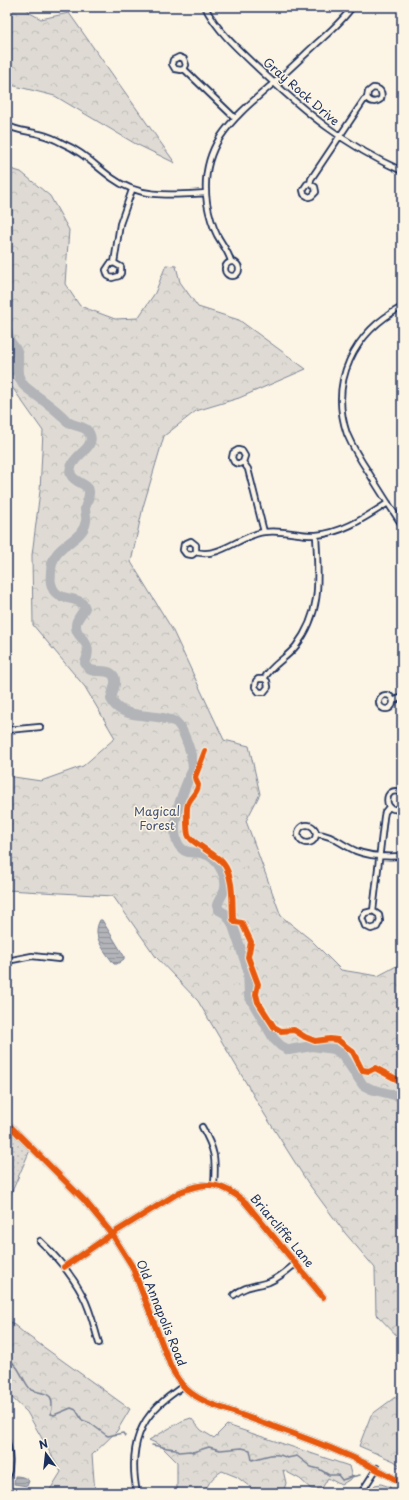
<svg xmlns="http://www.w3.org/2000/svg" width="409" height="1500" viewBox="0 0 409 1500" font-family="'Playpen Sans',sans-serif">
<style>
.forest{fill:url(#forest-crowns);stroke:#7d8599}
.park{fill:url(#park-dots);stroke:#7d8599}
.water{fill:url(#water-rules);stroke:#767f94}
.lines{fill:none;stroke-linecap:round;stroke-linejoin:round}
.stream{stroke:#767f94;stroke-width:1.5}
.river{stroke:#b2b4b8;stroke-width:10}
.minor-casing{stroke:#1b2f5e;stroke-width:8}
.tertiary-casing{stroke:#1b2f5e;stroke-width:8}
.minor{stroke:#fcf5e5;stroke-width:4.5}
.tertiary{stroke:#fcf5e5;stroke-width:5.5}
.cycleway-casing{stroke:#fcf5e5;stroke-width:8}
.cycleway{stroke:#e8590c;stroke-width:6}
.labels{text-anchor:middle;stroke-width:3;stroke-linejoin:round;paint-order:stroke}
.street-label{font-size:12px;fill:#1b2f5e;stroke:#fcf5e5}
.park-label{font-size:12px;fill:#425176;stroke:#fcf5e5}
</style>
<defs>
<pattern id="forest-crowns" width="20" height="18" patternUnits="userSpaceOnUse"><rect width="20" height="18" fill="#dfdbd4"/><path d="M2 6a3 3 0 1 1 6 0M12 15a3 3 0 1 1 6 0" fill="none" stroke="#bfbcb8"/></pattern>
<pattern id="park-dots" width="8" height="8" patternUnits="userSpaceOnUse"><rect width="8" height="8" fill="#dfdbd4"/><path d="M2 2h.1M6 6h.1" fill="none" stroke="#bfbcb8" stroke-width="1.8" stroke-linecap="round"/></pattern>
<pattern id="water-rules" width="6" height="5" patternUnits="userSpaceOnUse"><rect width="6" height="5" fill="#b2b4b8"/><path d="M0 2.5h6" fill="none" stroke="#909399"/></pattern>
</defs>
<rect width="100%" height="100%" fill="#fcf5e5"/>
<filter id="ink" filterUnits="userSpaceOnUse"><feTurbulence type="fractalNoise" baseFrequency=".025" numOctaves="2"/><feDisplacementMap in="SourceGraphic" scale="8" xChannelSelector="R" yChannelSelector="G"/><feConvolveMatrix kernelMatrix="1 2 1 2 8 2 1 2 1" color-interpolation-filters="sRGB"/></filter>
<g filter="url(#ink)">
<path class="forest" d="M7,7h19l4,6 11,6 28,-6 106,150 -41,-20 -79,-47 -48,-12z
M7,168l14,4 29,24 19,34 -4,54 15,22 35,13 23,-1 17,-25 11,-28 10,1 4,16 18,25 41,13 67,49 -67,29 -43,13 -32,25 -21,71 -12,55 41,67 52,111 25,6 11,48 -14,27 35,95 30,24 30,30 37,6 24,-13v378l-26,-27 -1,-46 -30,-35 -37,-50 -43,-68 -67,-114 -42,-44 -43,-61 -106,-6v-114l34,5 42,-15 32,-28 -30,-51 -52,-62 -1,-70 8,-64 3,-60 -36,-51z
M7,1319l17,14 106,76 -13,22 -25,24 3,38h-47l13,-21 -34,-60 -20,-19z
M402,1392v75l-8,-6 -35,-15 12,-31z
M191,1418l10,12 13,8 13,-13 122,41 3,12 -11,7 -13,-7 -7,12 -10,-1 -11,-10 -17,-9 3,13 -3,10h-25l-21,-16 -15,-6c-9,6 -14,11 -17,22h-28v-31l-17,-17 -11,-5 33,-19z
M381,1484l9,3 3,6h-24l6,-8z"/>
<path class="park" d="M7,1127l23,23 -23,53z"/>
<path class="water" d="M100,920h2l22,36v3l-7,5h-3c-10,-14 -23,-27 -14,-44z
M15,1476c5,0 10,1 14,5l-2,5 -13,-2z"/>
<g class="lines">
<path class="stream" d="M7,1360c13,4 15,21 24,30 16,5 24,1 20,24l3,1 17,-7 5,2 6,10 8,3 16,12 2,1 15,-3 2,3
M152,1445c8,1 16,4 24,4l3,3 11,-1 3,1 16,-5 11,3 22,-2 8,2 2,10c12,-3 24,-9 35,-2l10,-2 14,11 8,2 10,6h9l4,5 9,-3 9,-2
M397,1467h5"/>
<path class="river" d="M7,330c1,4 2,11 5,14 3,4 5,5 6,10 1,11 -3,19 4,29 2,4 8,7 11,10 11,8 24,17 33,27 6,8 21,4 24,15 5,13 -16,20 -19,32 -5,15 17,15 18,24 1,6 -3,12 -4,18 0,4 2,8 1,12 -3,22 -34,22 -35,50 0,4 -1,9 0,12 4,22 29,10 34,25 -3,6 -9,11 -9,17 -1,15 19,14 9,38 2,3 3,6 6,7 8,3 26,-3 24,14 -1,5 -3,10 -4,15 10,21 38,14 56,20 3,1 7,2 9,3 6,5 8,13 11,20 3,8 6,17 6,27 -8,17 -28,62 -12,79 7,7 15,3 23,6 13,3 23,22 21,34 -2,7 -6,11 -8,17l2,5 7,4 6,9 16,47 1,26 25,43 7,7 8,4 23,-4 22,3 8,5 21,31 8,4 31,8"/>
<g class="minor-casing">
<path id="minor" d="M205,7c13,25 34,43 54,62 46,43 85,76 143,102
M184,69l-3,1 -6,-1 -3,-5 1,-4 6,-3 5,2 2,6 -2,4 51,49
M7,119v1
M7,125c9,6 22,6 32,9 8,2 16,5 23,9 21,9 32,22 50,35 28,21 61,17 94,15
M310,184h-3l-4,6 1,4 5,3 3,-1 4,-4 -1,-5 -5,-3 1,-5 53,-79 3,-2c4,5 9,5 14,1 2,-7 -1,-11 -8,-11l-5,4 -1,6
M231,261c-3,-10 -9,-17 -14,-26 -5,-10 -8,-21 -10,-32 -8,-56 24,-83 62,-116 16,-13 30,-27 45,-41 13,-12 28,-24 38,-39
M225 269a7 7 0 1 1 14 0a7 7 0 1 1-14 0Z
M114,263l7,4v6l-2,3 -7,2 -4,-2 -2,-6 4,-6 4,-1 6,-39 12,-34
M402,307c-48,25 -73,74 -55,127 6,14 14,27 22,39 11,18 22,35 33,52
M243,462l2,-6 -3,-5 -4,-1 -5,3 -1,5 2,4 5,2 4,-2 5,7 16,63
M196,552l-4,3 -6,-1 -3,-4 1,-6 7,-3 5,4v7c23,7 45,-17 68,-20 18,-3 35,4 52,3 27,-2 50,-18 72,-32
M264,679l3,2 1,6 -4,5h-5l-4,-5 1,-6 2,-2h6c7,-14 23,-21 32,-33 27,-35 22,-70 20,-111
M379 702a7 7 0 1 1 14 0a7 7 0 1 1-14 0Z
M393,701l9,-4
M7,730l33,-3
M402,793c-20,-10 -19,25 0,14
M298 834a9 9 0 1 1 18 0a9 9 0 1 1-18 0Z
M316,834c15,0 26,11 40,17 15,6 30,6 46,5
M373,911l6,4 1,6 -3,6 -6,2 -6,-3 -3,-8 3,-5 8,-2 11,-94 1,-5 4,-5
M7,961l25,-5 27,3
M202,1127c13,23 14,31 12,58
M40,1241c17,16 32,34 43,55 8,15 11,31 16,47
M64,1267l48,-33 68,-42c27,-12 43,-9 65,10l78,95
M234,1295c10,-9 23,-9 35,-13 10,-4 18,-11 26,-18
M7,1442c3,12 4,24 0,36
M137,1493c-6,-30 -4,-62 19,-85 7,-8 18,-15 27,-22
M361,1493l16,-25"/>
</g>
<g class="tertiary-casing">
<path id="tertiary" d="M7,1123l78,78 27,33 20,32 39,101c10,20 19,28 40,37 64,24 132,44 191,79"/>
</g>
<use href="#minor" class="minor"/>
<use href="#tertiary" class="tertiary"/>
<g class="cycleway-casing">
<path id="cycleway" d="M205,751l-10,26c0,3 2,5 3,8 0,8 -8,12 -10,19 -2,3 -1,26 0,30 2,9 27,19 35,29 11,14 9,39 10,56l2,3 7,1 9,19 -3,15 10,27 -2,10 2,8 16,25 7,4 13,-1 11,7 10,4 15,-2 8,1 15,12 9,18 7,1 6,-3 27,14
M7,1123l78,78 27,33 20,32 39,101c10,20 19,28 40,37 64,24 132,44 191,79
M64,1267l48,-33 68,-42c27,-12 43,-9 65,10l78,95"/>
</g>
<use href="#cycleway" class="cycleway"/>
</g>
</g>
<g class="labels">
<g class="street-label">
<text transform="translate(301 92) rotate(41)" y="4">Gray Rock Drive</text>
<text transform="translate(282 1231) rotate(50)" y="4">Briarcliffe Lane</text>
<text transform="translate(161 1313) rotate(68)" y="4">Old Annapolis Road</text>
</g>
<g class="park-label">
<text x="157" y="816">Magical<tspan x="157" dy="14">Forest</tspan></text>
</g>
</g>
<rect width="409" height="1500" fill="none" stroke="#fcf5e5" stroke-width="24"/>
<rect x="12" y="12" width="385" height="1476" fill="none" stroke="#1b2f5e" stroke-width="1.5" filter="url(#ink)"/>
<g transform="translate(46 1454) rotate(345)" stroke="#fcf5e5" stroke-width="3" paint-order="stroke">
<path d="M0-3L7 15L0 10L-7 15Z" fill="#1b2f5e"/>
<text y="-6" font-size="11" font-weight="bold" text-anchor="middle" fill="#1b2f5e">N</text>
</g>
</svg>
